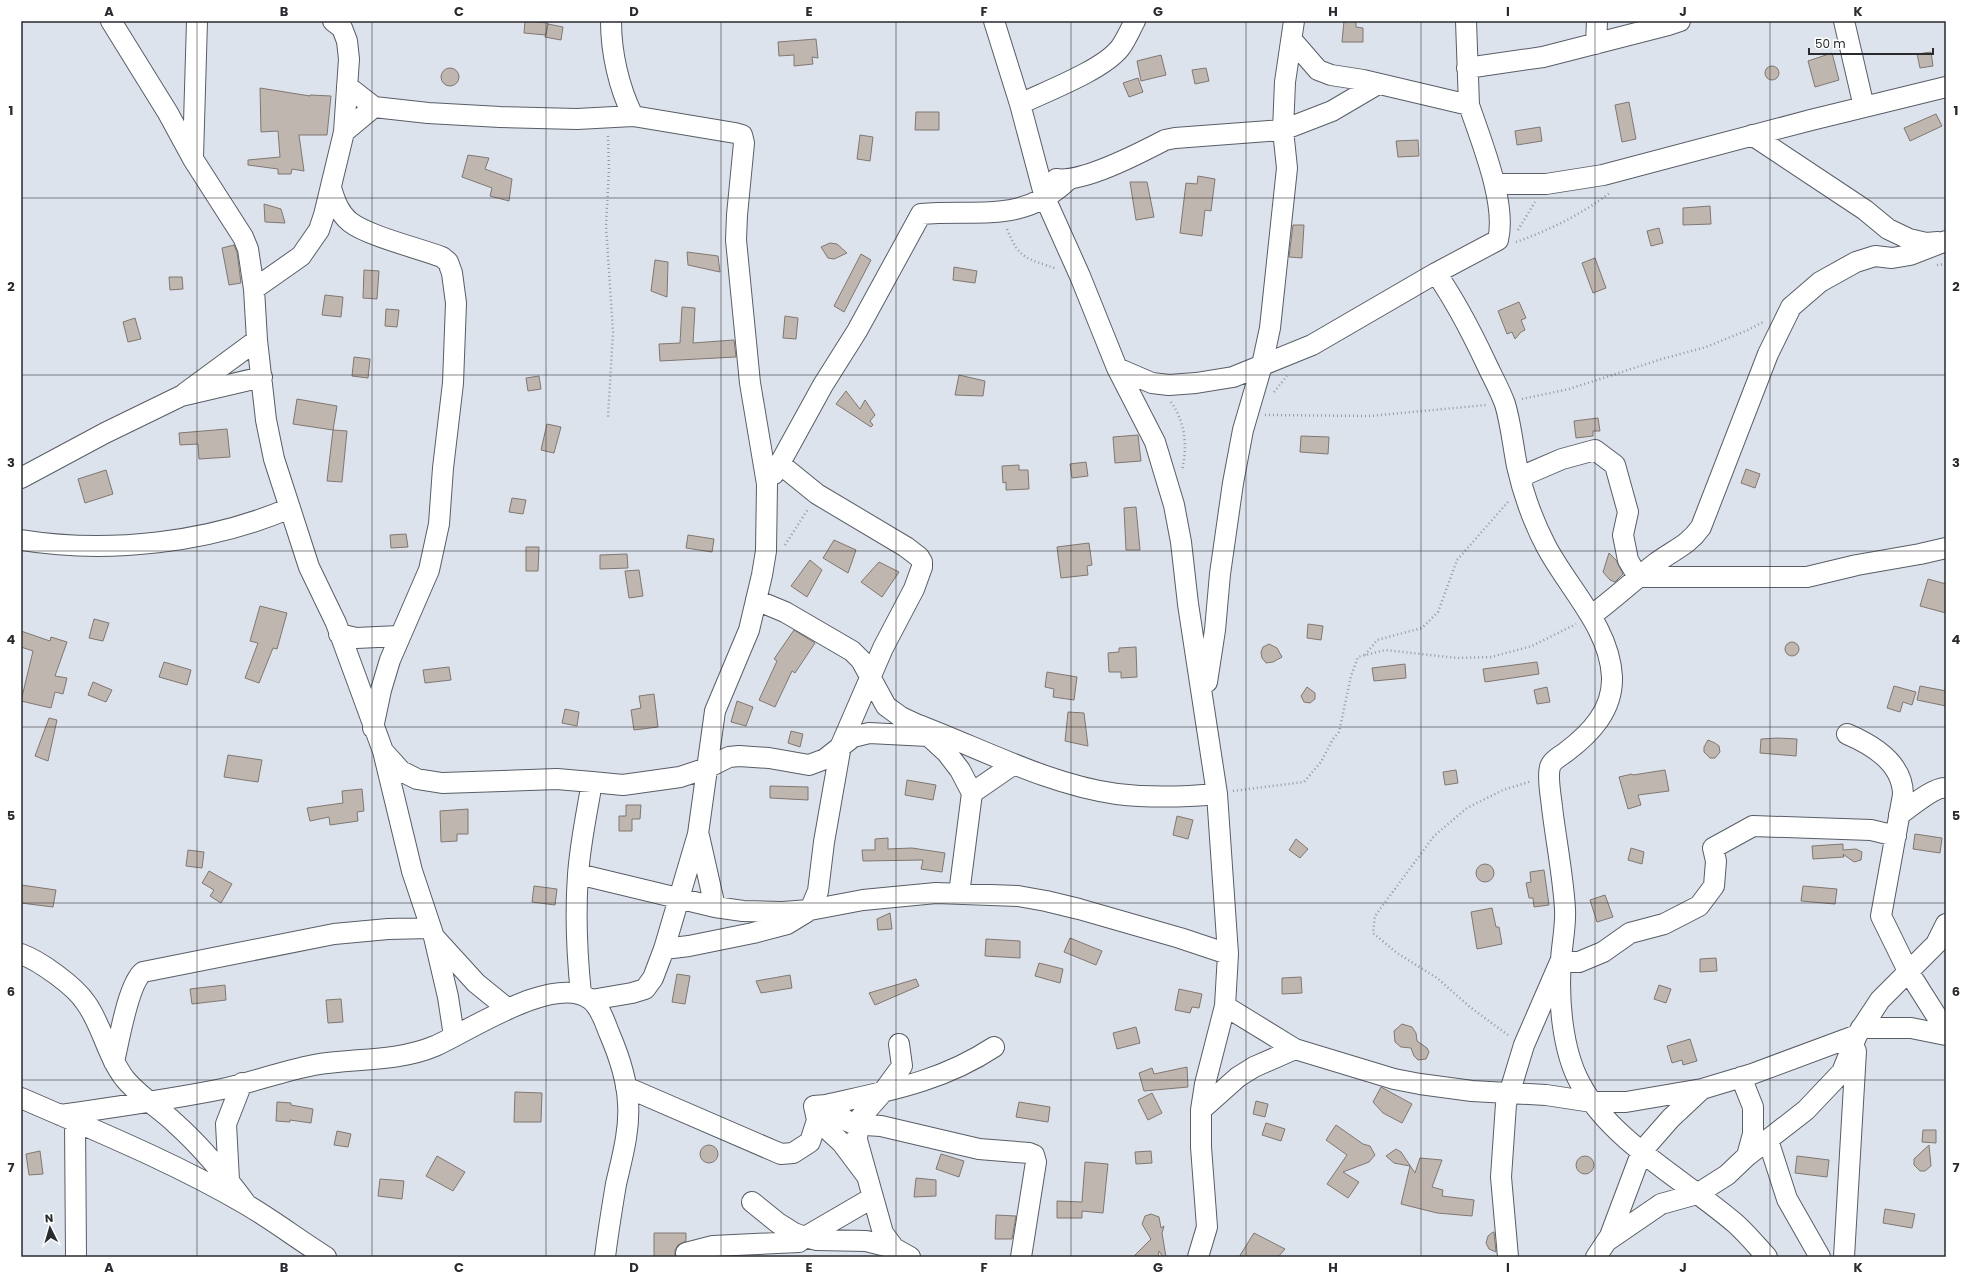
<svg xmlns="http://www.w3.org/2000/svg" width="1967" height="1278" viewBox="0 0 1967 1278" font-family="Poppins,sans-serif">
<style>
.building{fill:#c0b6b0;stroke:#807771}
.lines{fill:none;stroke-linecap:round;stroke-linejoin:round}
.minor-casing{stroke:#585d66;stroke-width:22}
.path{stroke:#9498a0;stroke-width:2.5;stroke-dasharray:1 3;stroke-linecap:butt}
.minor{stroke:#fff;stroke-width:20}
.grid{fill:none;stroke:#282a2e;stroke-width:1;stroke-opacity:0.55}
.neatline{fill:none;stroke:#282a2e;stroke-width:1.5}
.grid-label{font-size:13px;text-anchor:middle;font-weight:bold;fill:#282a2e}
</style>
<rect width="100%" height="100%" fill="#dde3ed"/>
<path class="building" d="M525,21l23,2 -2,12 -22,-2z
M1344,21h12v6l7,1v14h-21z
M548,24l15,3 -2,13 -16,-3z
M816,39l2,19 -6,-1 1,7 -19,2v-11l-15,1 -1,-14z
M1931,52l2,14 -13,2 -3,-14z
M1832,53l7,27 -24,7 -7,-26z
M1161,55l5,20 -25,6 -4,-20z
M1765 73a7 7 0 1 1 14 0a7 7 0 1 1-14 0Z
M441 77a9 9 0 1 1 18 0a9 9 0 1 1-18 0Z
M1206,68l3,13 -14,3 -3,-14z
M1138,78l5,14 -14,5 -6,-14z
M260,88l50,8v-1l21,1 -4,39h-28l5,36 -12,-2 -1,5h-13v-5l-30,-4v-5l32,-3 -2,-26 -17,1z
M1629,102l7,37 -14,3 -7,-37z
M916,112h23v18h-24z
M1936,114l6,12 -32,15 -6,-13z
M1540,127l2,14 -25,4 -2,-14z
M860,135l13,2 -3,24 -13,-2z
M1418,140l1,16 -21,1 -2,-16z
M468,155l21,3 -4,11 27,10 -3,22 -19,-5 2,-8 -30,-11z
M1198,176l17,3 -4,32 -6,-1 -3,26 -22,-3 6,-50 11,1z
M1130,182h17l7,35 -18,3z
M264,204l17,5 4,14 -20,-1z
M1710,206l1,18 -28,1v-17z
M1293,225h11l-2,33 -13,-1z
M1659,228l4,15 -12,3 -4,-15z
M830,243l7,1 10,9 -13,6 -6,-1 -7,-11z
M234,245l3,7 4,31 -12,2 -7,-37z
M687,252l31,4 2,16 -32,-7z
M861,254l10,6 -27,52 -10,-6z
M1595,258l11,30 -13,5 -11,-30z
M655,260l13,2 -1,35 -16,-6z
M954,267l23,4 -2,12 -22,-3z
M364,270l15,1 -2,28 -14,-1z
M169,277h13l1,12 -13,1z
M325,295l18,2 -2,20 -19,-2z
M1519,302l7,16 -5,2 4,10 -4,2 -6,7 -3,-7 -5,2 -9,-23z
M682,307l13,1 -2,35 41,-3 2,17 -76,4 -1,-17 21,-1z
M386,309l13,1 -2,17 -12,-1z
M785,316l13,2 -2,21 -13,-1z
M135,318l6,21 -13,3 -5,-20z
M354,357l16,2 -2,19 -16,-2z
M959,375l26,6 -2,15 -28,-1z
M539,376l2,13 -13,2 -2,-13z
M846,391l14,18 5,-9 10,15 -5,6 3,4 -2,2 -35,-23z
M297,399l40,7 -4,24 -40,-6z
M1598,418l2,13h-7v5l-17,2 -2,-17z
M547,424l14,3 -7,26 -13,-3z
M227,429l3,28 -31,2 -1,-15 -18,1 -1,-12z
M333,430l14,1 -5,51 -15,-1z
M1138,435l3,26 -26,2 -2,-26z
M1301,436l28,1 -1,17 -28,-2z
M1086,462l2,14 -16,2 -2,-14z
M1019,465v5h9l1,19 -23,1v-8l-3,1 -1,-17z
M1746,469l14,5 -5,14 -14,-5z
M106,470l7,24 -28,9 -7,-24z
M512,498l14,2 -3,14 -14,-2z
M1136,507l4,43h-14l-2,-42z
M406,534l2,13 -17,1 -1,-13z
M688,535l26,4 -2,13 -26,-4z
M834,540l22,10 -8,23 -25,-15z
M1089,543l3,22 -5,1 1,9 -27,3 -4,-31z
M526,547h13l-1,24h-12z
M1609,553l7,7 7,14 -8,8 -5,-2 -7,-8z
M627,554l1,14 -28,1v-14z
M810,560l12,10 -15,27 -16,-11z
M879,562l20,10 -17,25 -21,-15z
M639,570l4,26 -14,2 -4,-27z
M1928,579l18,5v29l-26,-7z
M260,606l27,7 -10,36 -4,-1 -14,35 -14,-5 13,-35 -8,-2z
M94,619l15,4 -6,18 -14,-3z
M1308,624l15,2 -2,14 -14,-2z
M794,630l21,13 -20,30 -3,-2 -17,36 -16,-7 18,-39 -3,-2z
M21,631l29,10 1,-4 16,5 -12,34 12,2 -4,16 -8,-2 -4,16 -30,-7 12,-50 -12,-4z
M1785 649a7 7 0 1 1 14 0a7 7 0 1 1-14 0Z
M1269,644l8,4 5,9 -9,5 -7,1 -4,-5 -1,-6 2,-5z
M1136,647l1,30 -16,1v-6h-12l-1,-19 11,-1v-4z
M164,662l27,8 -4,15 -28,-8z
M1537,662l2,12 -54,8 -2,-13z
M1405,664l1,14 -32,3 -2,-13z
M449,667l2,13 -26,3 -2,-13z
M1047,672l30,5 -3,23 -21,-3 1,-8 -9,-2z
M93,682l19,8 -6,12 -18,-7z
M1894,686l22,6 -4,13 -9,-3 -3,10 -13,-4z
M1920,686l26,5v15l-29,-6z
M1307,687l8,6v6l-5,4 -6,-1 -3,-6z
M1547,687l3,15 -13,2 -3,-14z
M654,694l4,33 -24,3 -3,-20 10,-2 -2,-12z
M737,701l16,6 -7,19 -15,-4z
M565,709l14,3 -2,14 -15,-3z
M1068,712l16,1 4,33 -23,-5z
M49,718l8,2 -9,41 -13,-5z
M791,731l12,3 -3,13 -12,-4z
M1778,738l19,1 -1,17 -36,-3 1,-14z
M1708,740l7,3 4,3 1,6 -5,6h-5l-6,-6v-5z
M228,755l34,5 -4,22 -34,-5z
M1456,770l2,13 -13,2 -2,-13z
M1665,770l4,21 -31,4 3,10 -13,4 -9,-32 13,-3 1,1z
M907,780l29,5 -3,15 -28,-5z
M770,786l38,1v13l-38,-2z
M362,789l2,22 -7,1 1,9 -28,4 -1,-8 -19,4 -3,-13 36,-5 -1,-12z
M626,805h15l-1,14h-8v12h-13v-15h7z
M468,809v25h-11v7l-16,1 -1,-31z
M1177,816l16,4 -5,19 -15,-4z
M1915,834l27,4 -2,15 -27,-4z
M888,838v11l24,-1 33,5 -3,19 -21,-3 2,-9 -60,1 -1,-11h13v-11z
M1296,839l12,10 -8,9 -11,-8z
M1843,844v6l13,-1 6,3 -1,8 -7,2 -11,-8 1,3 -31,2 -1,-13z
M1631,848l13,4 -2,12 -14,-4z
M188,850l16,2 -2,16 -16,-2z
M1476 873a9 9 0 1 1 18 0a9 9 0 1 1-18 0Z
M1544,870l5,35 -15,2 -1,-9h-4l-3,-15 5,-1 -1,-10z
M209,871l23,13 -11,19 -11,-7 4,-6 -12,-7z
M21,885l35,5 -3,17 -32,-4z
M534,886l23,3 -2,16 -23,-3z
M1803,886l34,3 -2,15 -34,-3z
M1605,895l8,22 -16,5 -7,-22z
M1492,908l4,19h3l3,17 -25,5 -6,-37z
M890,913l2,16 -14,1 -1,-11z
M1070,938l32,13 -6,14 -32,-13z
M986,939l34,2v17l-35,-2z
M1716,958l1,13 -17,1v-13z
M1039,963l24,6 -3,14 -25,-7z
M677,974l13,2 -5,28 -13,-2z
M790,975l2,13 -31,5 -5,-12z
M1301,977l1,16 -20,1v-16z
M916,979l3,7 -44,19 -6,-12z
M225,985l1,15 -34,4 -2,-15z
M1659,985l12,4 -5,14 -12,-4z
M1179,989l23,5 -3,14 -7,-1 -2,6 -15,-3z
M341,999l2,23 -15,1 -2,-23z
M1402,1024l10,3 4,6 1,8 10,7 2,4 -3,7 -8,1 -4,-4 -3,-8 -10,-1 -6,-5 -1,-11z
M1136,1027l4,16 -23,6 -4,-16z
M1690,1039l7,22 -14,4 -1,-5 -10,3 -5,-17z
M1187,1067l1,20 -44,4 -5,-18 13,-5 2,6z
M1381,1087l31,17 -10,19 -19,-10 -10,-11z
M515,1092l27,1 -1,29h-27z
M1152,1093l10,20 -14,7 -10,-20z
M1256,1101l12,3 -3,13 -12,-3z
M277,1102l14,1v2l22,4 -2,14 -21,-3v2l-14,-1z
M1019,1102l31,5 -2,15 -32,-5z
M1266,1123l19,6 -4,12 -19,-6z
M1336,1125l27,19 7,2 5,9 -6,7 -26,10 16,10 -11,16 -21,-14 20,-29 -21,-15z
M1923,1130h13v13l-14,-1z
M337,1131l14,3 -3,13 -14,-2z
M1929,1145l2,21 -6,5h-5l-6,-6v-6z
M700 1154a9 9 0 1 1 18 0a9 9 0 1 1-18 0Z
M1396,1149l5,3 14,21 5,-15 22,2 -10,27 11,3 -1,6 32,4 -2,16 -35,-3 -36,-9 9,-38 -16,-3 -8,-7z
M40,1151l3,23 -14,1 -3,-21z
M1151,1151l1,12 -16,1 -1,-12z
M941,1154l23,7 -5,16 -23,-8z
M437,1156l28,16 -12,19 -27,-15z
M1797,1156l32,4 -2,17 -32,-4z
M1576 1165a9 9 0 1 1 18 0a9 9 0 1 1-18 0Z
M1085,1162l23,2 -5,49 -21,-2v7h-25v-17l25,1z
M916,1178l20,2v16l-22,1z
M380,1179l24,2 -2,18 -24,-3z
M1885,1209l30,5 -3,14 -29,-5z
M1151,1214l8,3 2,11 3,-2 -2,7 4,24h-3l-4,-6 -1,6h-25l18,-18 -9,-15 3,-8z
M996,1215l20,1 -4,23h-17z
M1493,1232h1l2,20 -7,-3 -3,-6 2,-7z
M654,1233h32v8l-8,4 -3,5v7h-21z
M1254,1233l31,16 -7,8h-39z"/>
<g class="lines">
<g class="minor-casing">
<path id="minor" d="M111,21l57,92 25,46 50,78 5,12 6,40 3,51 9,80 8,39 35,108 27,56 47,128 29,120 22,66 14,60 6,39
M611,21c0,32 8,67 22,95
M994,21l26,83 25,94 35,78 37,92 38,74 19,63 7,37 7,62 29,190 11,160 -3,52 -20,78 -4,26v37l6,80 -9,30
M1466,21l3,84
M1844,21l20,86
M1596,44l1,-23
M1467,68l76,-11 125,-32 12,-4
M347,86l27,21 54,6 72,4 77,2 56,-3 102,17 7,2 2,8 -7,72 -1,25 14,143 17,101 -1,67 -4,24 -13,55 -34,81 -17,123 -34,115 -11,29 -8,11 -13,4 -41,7
M1020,104c27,-13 83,-34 100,-56 6,-8 10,-18 15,-27
M344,132l30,-25
M1752,135l113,75 23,19 21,10 17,4 12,-1
M193,157l4,-136
M1056,179c27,4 84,-26 109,-39l10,-2 108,-8 49,-19 46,-27
M1495,184h51l57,-9 208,-55 135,-33
M331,188c4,13 8,25 19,34 18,14 68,26 92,35l6,5 4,11 4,30 -3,80 -10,85 -4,56 -10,46 -39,90 -9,30 -8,38
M1436,273c20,29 35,58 50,90 6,13 14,27 19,41 6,20 8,42 12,62 6,27 16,55 29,80 22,42 64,82 66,131 1,33 -21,56 -46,75 -5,4 -14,8 -16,15 -3,11 1,29 2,40 4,34 11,68 13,102 1,17 -3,34 -4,51 -3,38 1,90 19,123 30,58 108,99 156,141 11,10 21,22 31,33
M254,289l47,-33 18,-26 5,-15 20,-83 5,-73 -2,-18 -5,-13 -9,-7
M1117,368l35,15 17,2 27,-2 37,-6 79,-32 124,-72 62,-33c9,-37 -17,-99 -29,-135l-106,-25 -32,-5 -13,-5 -26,-30
M185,393l72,-53
M774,474l49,-89 34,-54 64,-117c57,-5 101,10 147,-34
M1520,477l42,-18 33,-9 20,15 13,47 -5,23 5,25 10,17h169l50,-12 63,-11 26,-6
M21,478l84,-45 76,-37 81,-19
M21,540c87,14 188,3 269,-32
M756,600l29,12 67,39 9,9 25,46 15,11 15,7c64,24 133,61 201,70 33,4 67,3 100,0
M1592,615c22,-16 42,-35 64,-52 17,-13 32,-17 45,-36l67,-173 23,-47 29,-25 36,-20 19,-6 17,2 18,-3 36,-14
M339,634l17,4 43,-2
M1207,682l8,-52 5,-56 13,-91 10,-53 19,-65 8,-37 17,-160 -4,-38 2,-48 9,-61
M923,731l24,22 13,17 12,23 -13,101
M1847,734c26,11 56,29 56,61l-22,121 27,55 38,60
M383,751l18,20 16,8 25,4 115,-4 35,3c-5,30 -12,62 -14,93 -3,40 -1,80 3,119
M592,782l31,3 57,-8 27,-9 22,-11 10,-1 30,2 40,7 16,-6 28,-22 16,-4 59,3
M972,793l42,-29
M1899,815c10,-7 36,-29 47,-27
M699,836l16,71
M578,874l137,33 28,4 39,1 28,-2 53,-10 73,-7 82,3 28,5 33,8 101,29 48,16
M435,938l41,45 32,26
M664,949l25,-3 64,-13 34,-9 23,-14 8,-19 6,-49 17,-97 42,-97 31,-59 8,-22v-5l-3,-5 -13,-10 -89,-53 -37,-30
M21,954c19,7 54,32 65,49 16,22 21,53 39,76 14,17 34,29 50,44 28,25 50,52 72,82
M1225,1006l70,43 99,30 26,5 52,7 74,4 46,7h34l76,-13 50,-15 105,-39 23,-35 56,-56 10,-20
M1861,1028h50l35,7
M899,1044l3,22 -19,26 -23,26c0,8 -3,13 -3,22l26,93 11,15 16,9
M114,1062c5,-21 14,-78 29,-90l191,-38 54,-5 42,-1
M1741,1077l12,30v27l-6,22
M626,1087l155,67 12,-1 17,-11 7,-22
M21,1098c76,33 154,65 226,107 27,16 52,35 79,52
M826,1105c61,-14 115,-23 168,-58
M1201,1110l37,-33 16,-10 41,-18
M60,1115c54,-8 108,-15 162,-26 31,-7 61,-18 92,-24 40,-7 83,-3 121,-19 34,-15 121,-74 156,-46 10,8 14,23 19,35 9,21 17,45 18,68 2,27 -6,55 -12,81 -4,24 -8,48 -11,73
M75,1122l1,135
M1768,1140l19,59 33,58
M866,1175l-24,-32 -25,-23 -3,-14 12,-1 21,16 13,6 5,-2 16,1 98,23 50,4 5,2 2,7 -15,95
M229,1180l-3,-56 16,-41
M752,1202l26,21 16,10 11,4 12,3 49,1 28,7 2,5
M1607,1241l54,-37 36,-10 30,-19 20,-19 59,-46 36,-38 15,-37
M686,1253l27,-7 86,-4 6,-5 67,-39
M1508,1257l-7,-80 5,-73 18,-59 36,-83h19l24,-10 27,-19 34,-9 35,-18 15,-20 2,-25 -3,-13 40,-22 118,4 25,6
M1596,1257l14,-21 32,-85 29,-33 31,-29
M1844,1257l12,-206"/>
</g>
<path class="path" d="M608,136l1,33 -3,57 7,106 -5,85
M1007,229c12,31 20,29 50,40
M1518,230l17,-28
M1516,242c34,-12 66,-28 95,-50
M1937,265l9,-1
M1274,392l13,-16
M1522,399l47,-10 93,-30 44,-12 42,-17 15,-8
M1171,402c14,20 17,44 11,68
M1265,415l105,1 116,-11
M785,545l23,-36
M1365,655l12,-15 45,-12 16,-16 19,-52 51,-58
M1233,791l71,-9 17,-20 12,-23 6,-7 12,-56 7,-19 27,-7 72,8 34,-1 41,-11 44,-22
M1508,1035l-38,-28 -33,-29 -40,-25 -24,-20 2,-17 59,-80 33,-28 36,-18 29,-9"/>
<use href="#minor" class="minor"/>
</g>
<path class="grid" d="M197,21v1236M372,21v1236M546,21v1236M721,21v1236M896,21v1236M1071,21v1236M1246,21v1236M1421,21v1236M1595,21v1236M1770,21v1236M21,198h1925M21,375h1925M21,551h1925M21,727h1925M21,903h1925M21,1080h1925"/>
<rect width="1967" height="1278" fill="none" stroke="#ffffff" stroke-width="44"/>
<g transform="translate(50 1228) rotate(355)" stroke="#ffffff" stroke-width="3" paint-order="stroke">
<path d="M0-3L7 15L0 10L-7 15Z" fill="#282a2e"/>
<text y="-6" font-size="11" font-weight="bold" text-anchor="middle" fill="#282a2e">N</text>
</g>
<path d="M1809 48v6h124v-6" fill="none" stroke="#282a2e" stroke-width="2"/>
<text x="1815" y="48" font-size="12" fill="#282a2e" stroke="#ffffff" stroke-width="3" paint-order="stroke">50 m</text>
<rect x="22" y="22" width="1923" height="1234" class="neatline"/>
<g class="grid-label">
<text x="109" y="16">A</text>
<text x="284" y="16">B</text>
<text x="459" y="16">C</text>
<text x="634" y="16">D</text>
<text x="809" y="16">E</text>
<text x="984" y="16">F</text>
<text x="1158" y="16">G</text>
<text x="1333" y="16">H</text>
<text x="1508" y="16">I</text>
<text x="1683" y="16">J</text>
<text x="1858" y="16">K</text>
<text x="11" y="115">1</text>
<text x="1956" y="115">1</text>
<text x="11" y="291">2</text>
<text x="1956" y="291">2</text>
<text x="11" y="467">3</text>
<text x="1956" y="467">3</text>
<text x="11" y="644">4</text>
<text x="1956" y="644">4</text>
<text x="11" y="820">5</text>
<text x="1956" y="820">5</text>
<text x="11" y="996">6</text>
<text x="1956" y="996">6</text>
<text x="11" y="1172">7</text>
<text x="1956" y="1172">7</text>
<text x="109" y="1272">A</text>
<text x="284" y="1272">B</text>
<text x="459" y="1272">C</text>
<text x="634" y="1272">D</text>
<text x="809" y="1272">E</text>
<text x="984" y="1272">F</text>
<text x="1158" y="1272">G</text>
<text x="1333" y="1272">H</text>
<text x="1508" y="1272">I</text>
<text x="1683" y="1272">J</text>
<text x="1858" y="1272">K</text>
</g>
</svg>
